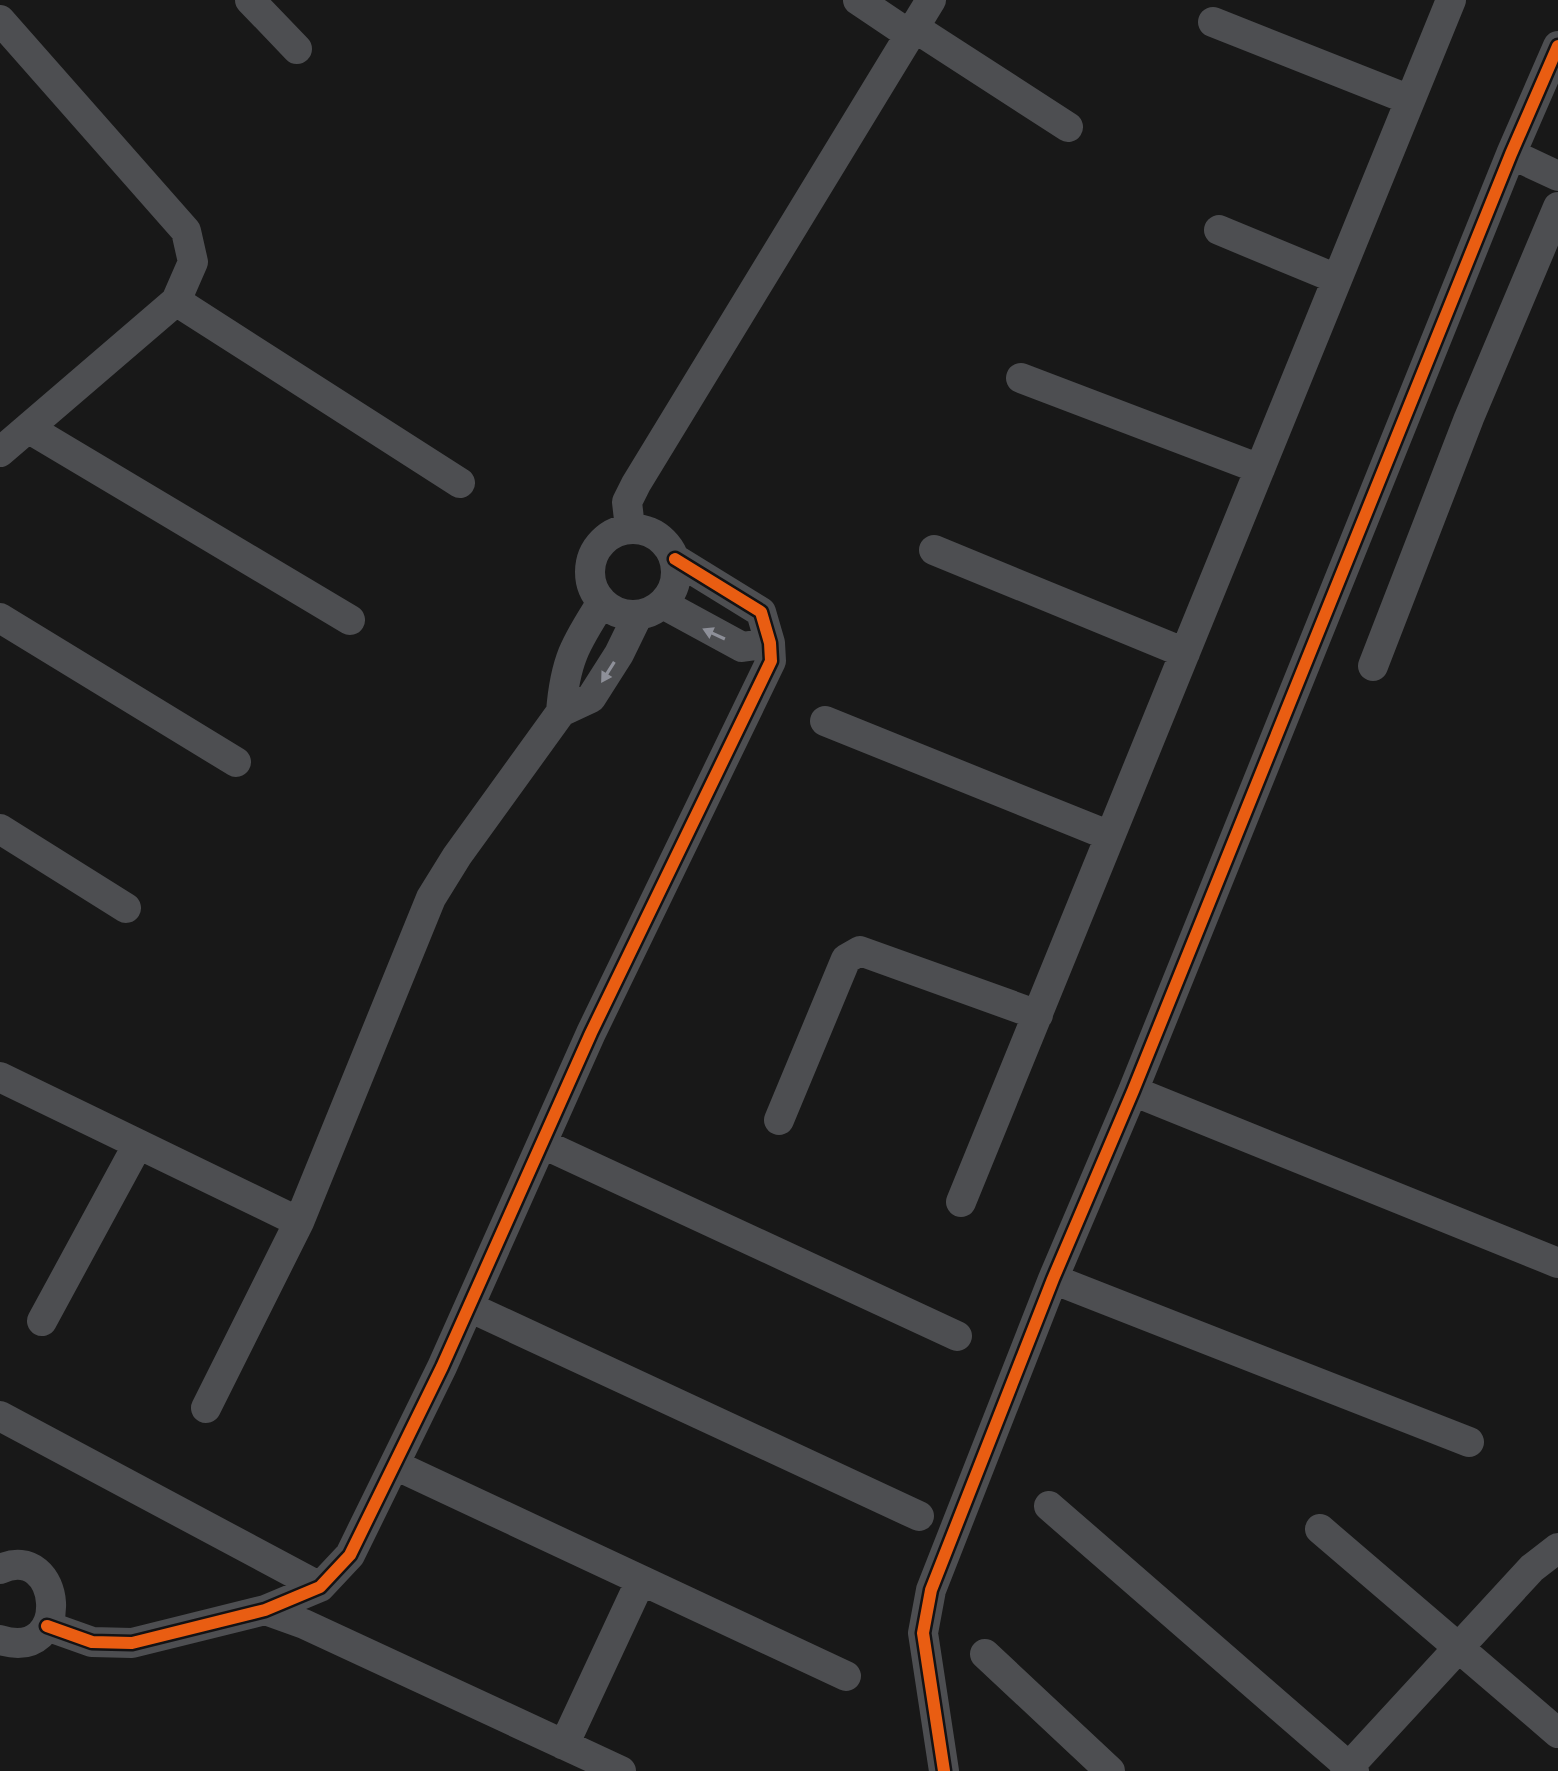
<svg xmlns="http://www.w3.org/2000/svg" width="1558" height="1771" viewBox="0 0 1558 1771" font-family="Barlow,sans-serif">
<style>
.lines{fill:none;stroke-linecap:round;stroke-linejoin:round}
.minor{stroke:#4d4e51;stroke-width:30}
.cycleway-casing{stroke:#131214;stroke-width:17}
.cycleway{stroke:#e95d12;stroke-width:12}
.oneway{fill:#8e9099}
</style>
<rect width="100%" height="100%" fill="#181818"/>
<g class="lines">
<path class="minor" d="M250,0l47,49
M858,0l52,35
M0,20l186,211 7,31 -17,39 -176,151
M1213,22l197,78
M915,28l153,99
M1511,154l47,22
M1219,230l118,49
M176,301l284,182
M1021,378l239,91
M28,428l322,192
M630,528l-3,-26 9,-18 295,-484
M590 572a43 43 0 1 1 86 0a43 43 0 1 1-86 0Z
M934,550l251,103
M663,604l79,43 28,-4
M0,618l236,144
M1373,666l96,-248 89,-211
M561,712c4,-51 14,-68 41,-110
M825,721l285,115
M0,829l126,79
M0,1077l299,145
M1133,1091l425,172
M779,1120l67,-161 14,-8 178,64
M543,1144l414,192
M961,1202l490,-1202
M1053,1279l416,163
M469,1307l450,209
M42,1321l95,-175
M206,1408l93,-186 132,-324 26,-42 104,-144 30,-14 28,-44 19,-39
M0,1416l320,171
M395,1465l451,211
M1049,1506l305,265
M1320,1529l238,204
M0,1569c62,-28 74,94 0,71
M265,1610l39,14 317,147
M47,1626l45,16 40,1 133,-33 55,-23 30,-32 92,-188 149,-334 180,-372 -1,-18 -9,-31 -86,-53
M985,1654l125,117
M564,1745l76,-163
M944,1771l-21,-138 8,-43 122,-311 80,-188 378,-937 47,-108
M1345,1771l187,-203 26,-20"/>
<g class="cycleway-casing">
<path id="cycleway" d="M47,1626l45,16 40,1 133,-33 55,-23 30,-32 92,-188 149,-334 180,-372 -1,-18 -9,-31 -86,-53
M944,1771l-21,-138 8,-43 122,-311 80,-188 378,-937 47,-108"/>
</g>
<use href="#cycleway" class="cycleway"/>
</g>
<defs><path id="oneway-solid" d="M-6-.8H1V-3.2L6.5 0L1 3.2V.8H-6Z" transform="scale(2)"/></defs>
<g class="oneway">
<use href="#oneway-solid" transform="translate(714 634) rotate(-155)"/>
<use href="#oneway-solid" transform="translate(608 672) rotate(122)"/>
</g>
</svg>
